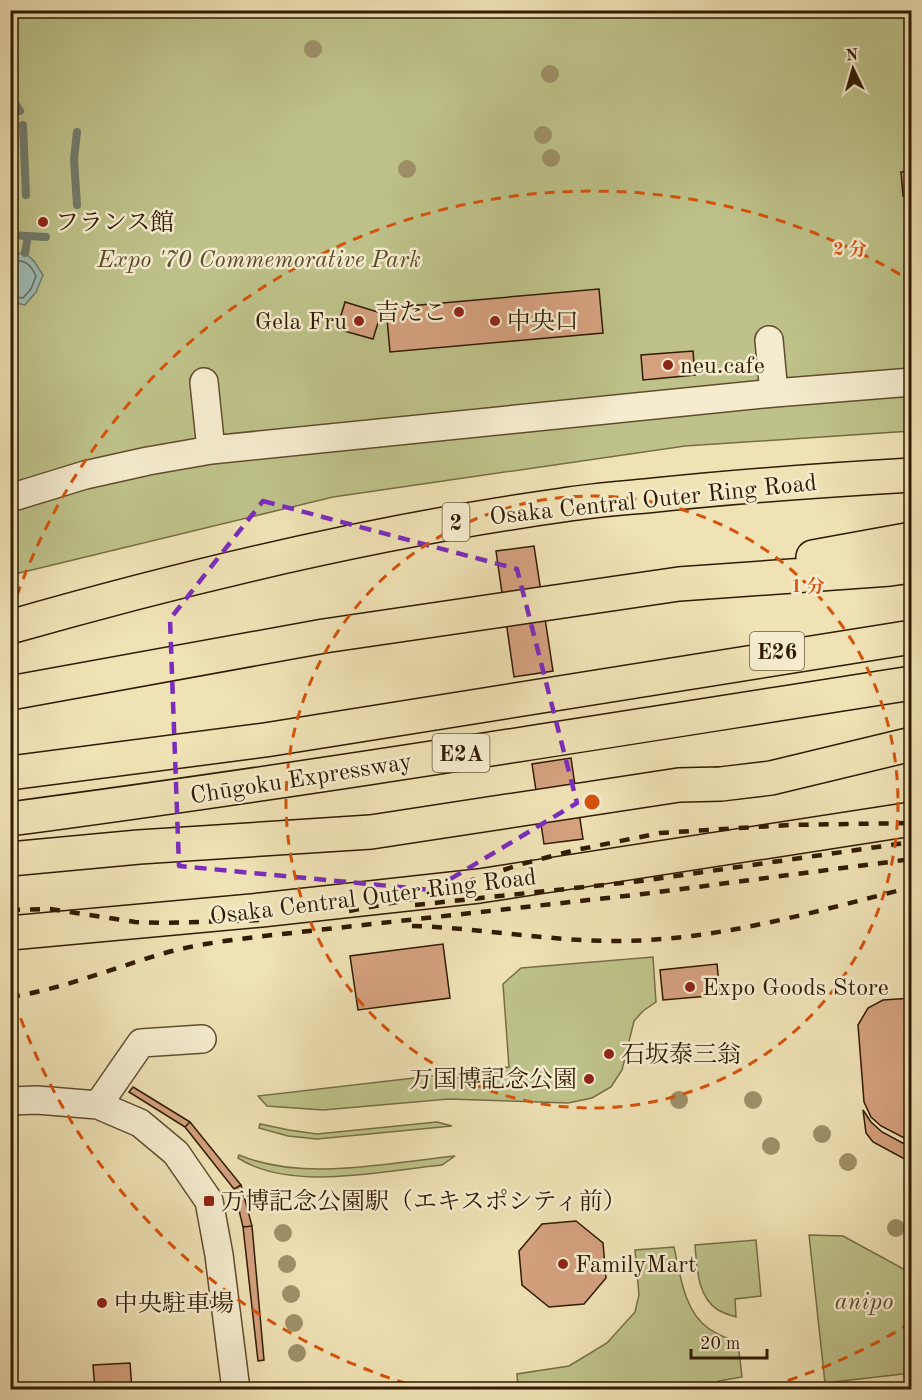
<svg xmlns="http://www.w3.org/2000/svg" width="922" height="1400" viewBox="0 0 922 1400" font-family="'Old Standard TT','Noto Serif JP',serif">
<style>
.green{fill:#bec28a;stroke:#776e45;stroke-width:1.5}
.water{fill:#9dbcb6;stroke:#717c6d;stroke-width:1.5}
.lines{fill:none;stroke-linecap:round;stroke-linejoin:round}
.shore{stroke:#666c5b;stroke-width:1.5}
.stream{stroke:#717c6d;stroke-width:8}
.building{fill:#d5a17f;stroke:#301b00;stroke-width:1.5}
.minor-casing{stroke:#604d2d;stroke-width:30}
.major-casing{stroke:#301b00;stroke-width:36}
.highway-casing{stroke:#301b00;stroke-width:36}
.minor{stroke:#f5eccf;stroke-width:27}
.major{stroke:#efe2b5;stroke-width:33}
.highway{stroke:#efe2b5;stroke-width:33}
.rail{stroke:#301b00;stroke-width:4.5;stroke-dasharray:10 10;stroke-linecap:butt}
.tree{fill:#9e9068}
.marked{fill:none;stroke:#7b2cbf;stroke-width:4.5;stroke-dasharray:12 8;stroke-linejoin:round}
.ring{fill:none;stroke:#d6530b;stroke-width:3;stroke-dasharray:10 8}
.poi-dot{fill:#8f2418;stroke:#f5eccf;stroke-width:2}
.labels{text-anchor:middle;stroke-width:5;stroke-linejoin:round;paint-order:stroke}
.shield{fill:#f5eccf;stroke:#6b5a3e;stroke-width:1.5}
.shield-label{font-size:22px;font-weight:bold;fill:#301b00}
.poi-label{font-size:24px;fill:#301b00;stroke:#f5eccf;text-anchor:start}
.park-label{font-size:24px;font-style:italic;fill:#5b4d29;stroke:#f5eccf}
.street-label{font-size:24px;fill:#301b00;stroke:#f5eccf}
.centre{fill:#d6530b;stroke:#f5eccf;stroke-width:3}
.ring-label{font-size:18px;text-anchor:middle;font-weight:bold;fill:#d6530b;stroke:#f5eccf;stroke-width:5;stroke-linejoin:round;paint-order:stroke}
</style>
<rect width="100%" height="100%" fill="#efe2b5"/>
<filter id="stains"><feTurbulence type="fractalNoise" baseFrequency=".00333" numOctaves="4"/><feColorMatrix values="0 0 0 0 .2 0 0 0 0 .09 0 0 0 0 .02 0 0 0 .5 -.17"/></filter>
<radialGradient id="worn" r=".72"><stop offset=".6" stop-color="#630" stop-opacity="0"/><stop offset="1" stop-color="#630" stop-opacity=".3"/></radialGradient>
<path class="green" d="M10,11h901v420l-226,15 -352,51 -322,78z
M653,957l3,45 -13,9 -9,10 -12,49 -11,17 -19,11 -24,5 -119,-4 -126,11 -56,-4 -9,-10 251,-29 -6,-83 18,-16z
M437,1122l15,4 -135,13 -29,-3 -29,-8 1,-4 29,6 28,4z
M239,1155c64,27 148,8 216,1l-13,9c-60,6 -151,27 -204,-7z
M809,1235l34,1 68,37v100l-86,10z
M756,1240l5,56 -26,3 1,18c-6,-2 -13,-4 -18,-7 -21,-13 -21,-43 -23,-65z
M674,1247c6,27 10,64 34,81 9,7 20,10 30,15l4,34 -23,4 -11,8h-190l-1,-15 52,-8 38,-23 28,-31 4,-17 -4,-45z"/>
<path class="water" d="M25,253l9,8 9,14 -7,17 -11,13 -10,-2 -4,-3 -1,-46z"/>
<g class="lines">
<path class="shore" d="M10,260c15,0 20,3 26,16l-5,13 -8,9 -13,-2"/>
<path class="stream" d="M10,95l10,16
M23,125l3,70
M77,205l-3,-46 3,-27
M10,235l36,2
M25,253l3,-17"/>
</g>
<path class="building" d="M912,171v24l-9,1 -2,-24z
M599,289l4,44 -213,19 -4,-44z
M345,302l36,11 -8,26 -36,-10z
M693,351l2,24 -52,5 -2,-25z
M534,546l19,125 -39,6 -18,-126z
M571,758l12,81 -39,5 -12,-80z
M443,944l7,54 -92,12 -8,-54z
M717,964l3,31 -57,5 -3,-30z
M912,998v144l-31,-16 -10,-9 -7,-15 -6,-77 10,-17 15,-8z
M133,1087l57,35 -5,5 -56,-35z
M863,1110l8,12 11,10 30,16v15l-39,-21 -7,-9z
M190,1122l51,63 -7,4 -49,-62z
M241,1185l11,41 -9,1 -9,-38z
M576,1221l27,22 3,35 -22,26 -35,3 -27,-22 -3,-34 23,-27z
M252,1226l12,134 -6,1 -15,-134z
M130,1363l2,27h-37l-2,-25z"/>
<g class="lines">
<g class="minor-casing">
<path id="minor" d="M769,340l5,53
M204,382l7,68
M10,498l75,-23 63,-14 63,-11 563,-57 138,-11
M10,1101l27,-1 61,5 42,18 36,30 33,48 10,54 17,135
M98,1105l43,-62 61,-4"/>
</g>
<g class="major-casing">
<path id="major" d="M10,627c182,-52 366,-96 553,-122 30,-5 61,-7 92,-10 85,-9 171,-15 257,-20
M10,933l251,-23 218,-24 433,-67"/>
</g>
<g class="highway-casing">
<path id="highway" d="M813,557l99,-18
M10,693l314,-57 355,-52 211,-15 22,-3
M10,773l255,-33 647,-103
M10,819c302,-40 601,-89 902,-136
M10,859l129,-12 232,-15 308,-47 42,-1 50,-6 141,-34"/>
</g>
<use href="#minor" class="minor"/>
<use href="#major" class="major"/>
<use href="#highway" class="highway"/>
<path class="rail" d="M415,905l226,-24 271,-39
M10,910l40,-1 85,13 28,1 100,-3
M349,911l64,-12 109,-35 49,-13 89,-18 129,-8 123,-2
M412,926c71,2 140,16 213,15 98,-2 193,-30 287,-54
M10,997c53,-8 103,-29 155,-44 32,-9 66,-13 99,-17l379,-42 269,-35"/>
</g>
<g class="tree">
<circle cx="313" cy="49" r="9"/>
<circle cx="550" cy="74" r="9"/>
<circle cx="543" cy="135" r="9"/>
<circle cx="551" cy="158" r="9"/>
<circle cx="407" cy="169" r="9"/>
<circle cx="679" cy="1100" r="9"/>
<circle cx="753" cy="1100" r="9"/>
<circle cx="822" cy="1134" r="9"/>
<circle cx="771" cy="1146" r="9"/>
<circle cx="848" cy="1162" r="9"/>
<circle cx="896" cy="1228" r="9"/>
<circle cx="283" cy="1233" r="9"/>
<circle cx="287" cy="1264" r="9"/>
<circle cx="291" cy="1294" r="9"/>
<circle cx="294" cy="1323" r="9"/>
<circle cx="297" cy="1353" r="9"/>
</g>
<path class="marked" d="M263,501l254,68 60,234 -145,87 -253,-24 -9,-247z"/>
<g class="ring">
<circle cx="592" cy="802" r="306"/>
<path d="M911 1323A611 611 0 0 1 760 1389M424 1389A611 611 0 0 1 11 991M11 613A611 611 0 0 1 911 281"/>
</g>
<g class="poi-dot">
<circle cx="43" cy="222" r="6"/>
<circle cx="459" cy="312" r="6"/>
<circle cx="359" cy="321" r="6"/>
<circle cx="495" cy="321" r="6"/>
<circle cx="668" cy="365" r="6"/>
<circle cx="690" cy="987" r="6"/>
<circle cx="609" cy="1054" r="6"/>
<circle cx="589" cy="1079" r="6"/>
<rect x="203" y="1195" width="12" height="12" rx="3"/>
<circle cx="563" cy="1264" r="6"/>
<circle cx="102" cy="1303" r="6"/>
</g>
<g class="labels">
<g class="shield">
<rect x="442.5" y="503" width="27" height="38" rx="4.5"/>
<rect x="750" y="632" width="54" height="38" rx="4.5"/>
<rect x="432.5" y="734" width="57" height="38" rx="4.5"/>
</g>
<g class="shield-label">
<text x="456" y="530">2</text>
<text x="777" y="659">E26</text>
<text x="461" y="761">E2A</text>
</g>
<g class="poi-label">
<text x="55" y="230">フランス館</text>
<text x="447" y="320" text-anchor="end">吉たこ</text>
<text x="347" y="329" text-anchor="end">Gela Fru</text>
<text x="507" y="329">中央口</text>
<text x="680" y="373">neu.cafe</text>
<text x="702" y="995">Expo Goods Store</text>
<text x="621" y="1062">石坂泰三翁</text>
<text x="577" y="1087" text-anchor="end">万国博記念公園</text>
<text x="221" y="1209">万博記念公園駅（エキスポシティ前）</text>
<text x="575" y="1272">FamilyMart</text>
<text x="114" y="1311">中央駐車場</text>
</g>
<g class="park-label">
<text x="259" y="267">Expo '70 Commemorative Park</text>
<text x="864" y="1309">anipo</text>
</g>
<g class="street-label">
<text transform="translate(653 499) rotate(-6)" y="8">Osaka Central Outer Ring Road</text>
<text transform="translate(301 778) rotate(-9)" y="8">Chūgoku Expressway</text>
<text transform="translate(373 896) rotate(-7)" y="8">Osaka Central Outer Ring Road</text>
</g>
</g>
<circle cx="592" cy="802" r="9" class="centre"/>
<g class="ring-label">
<text x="850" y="255">2 分</text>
<text x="808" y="592">1 分</text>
</g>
<rect width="922" height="1400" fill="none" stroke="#efe2b5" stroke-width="36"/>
<rect x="12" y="12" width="898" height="1376" fill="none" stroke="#301b00" stroke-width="3"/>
<rect x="18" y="18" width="886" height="1364" fill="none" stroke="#301b00" stroke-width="1.5"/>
<g transform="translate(853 69) rotate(355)" stroke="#f5eccf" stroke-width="4.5" paint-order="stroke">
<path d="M0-4.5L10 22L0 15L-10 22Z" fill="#301b00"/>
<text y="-9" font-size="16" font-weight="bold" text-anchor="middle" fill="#301b00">N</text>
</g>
<path d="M691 1349v9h76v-9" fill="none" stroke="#301b00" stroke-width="3"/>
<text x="700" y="1349" font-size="18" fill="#301b00" stroke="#f5eccf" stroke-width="4.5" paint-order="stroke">20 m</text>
<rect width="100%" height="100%" filter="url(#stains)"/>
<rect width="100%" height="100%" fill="url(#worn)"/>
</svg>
